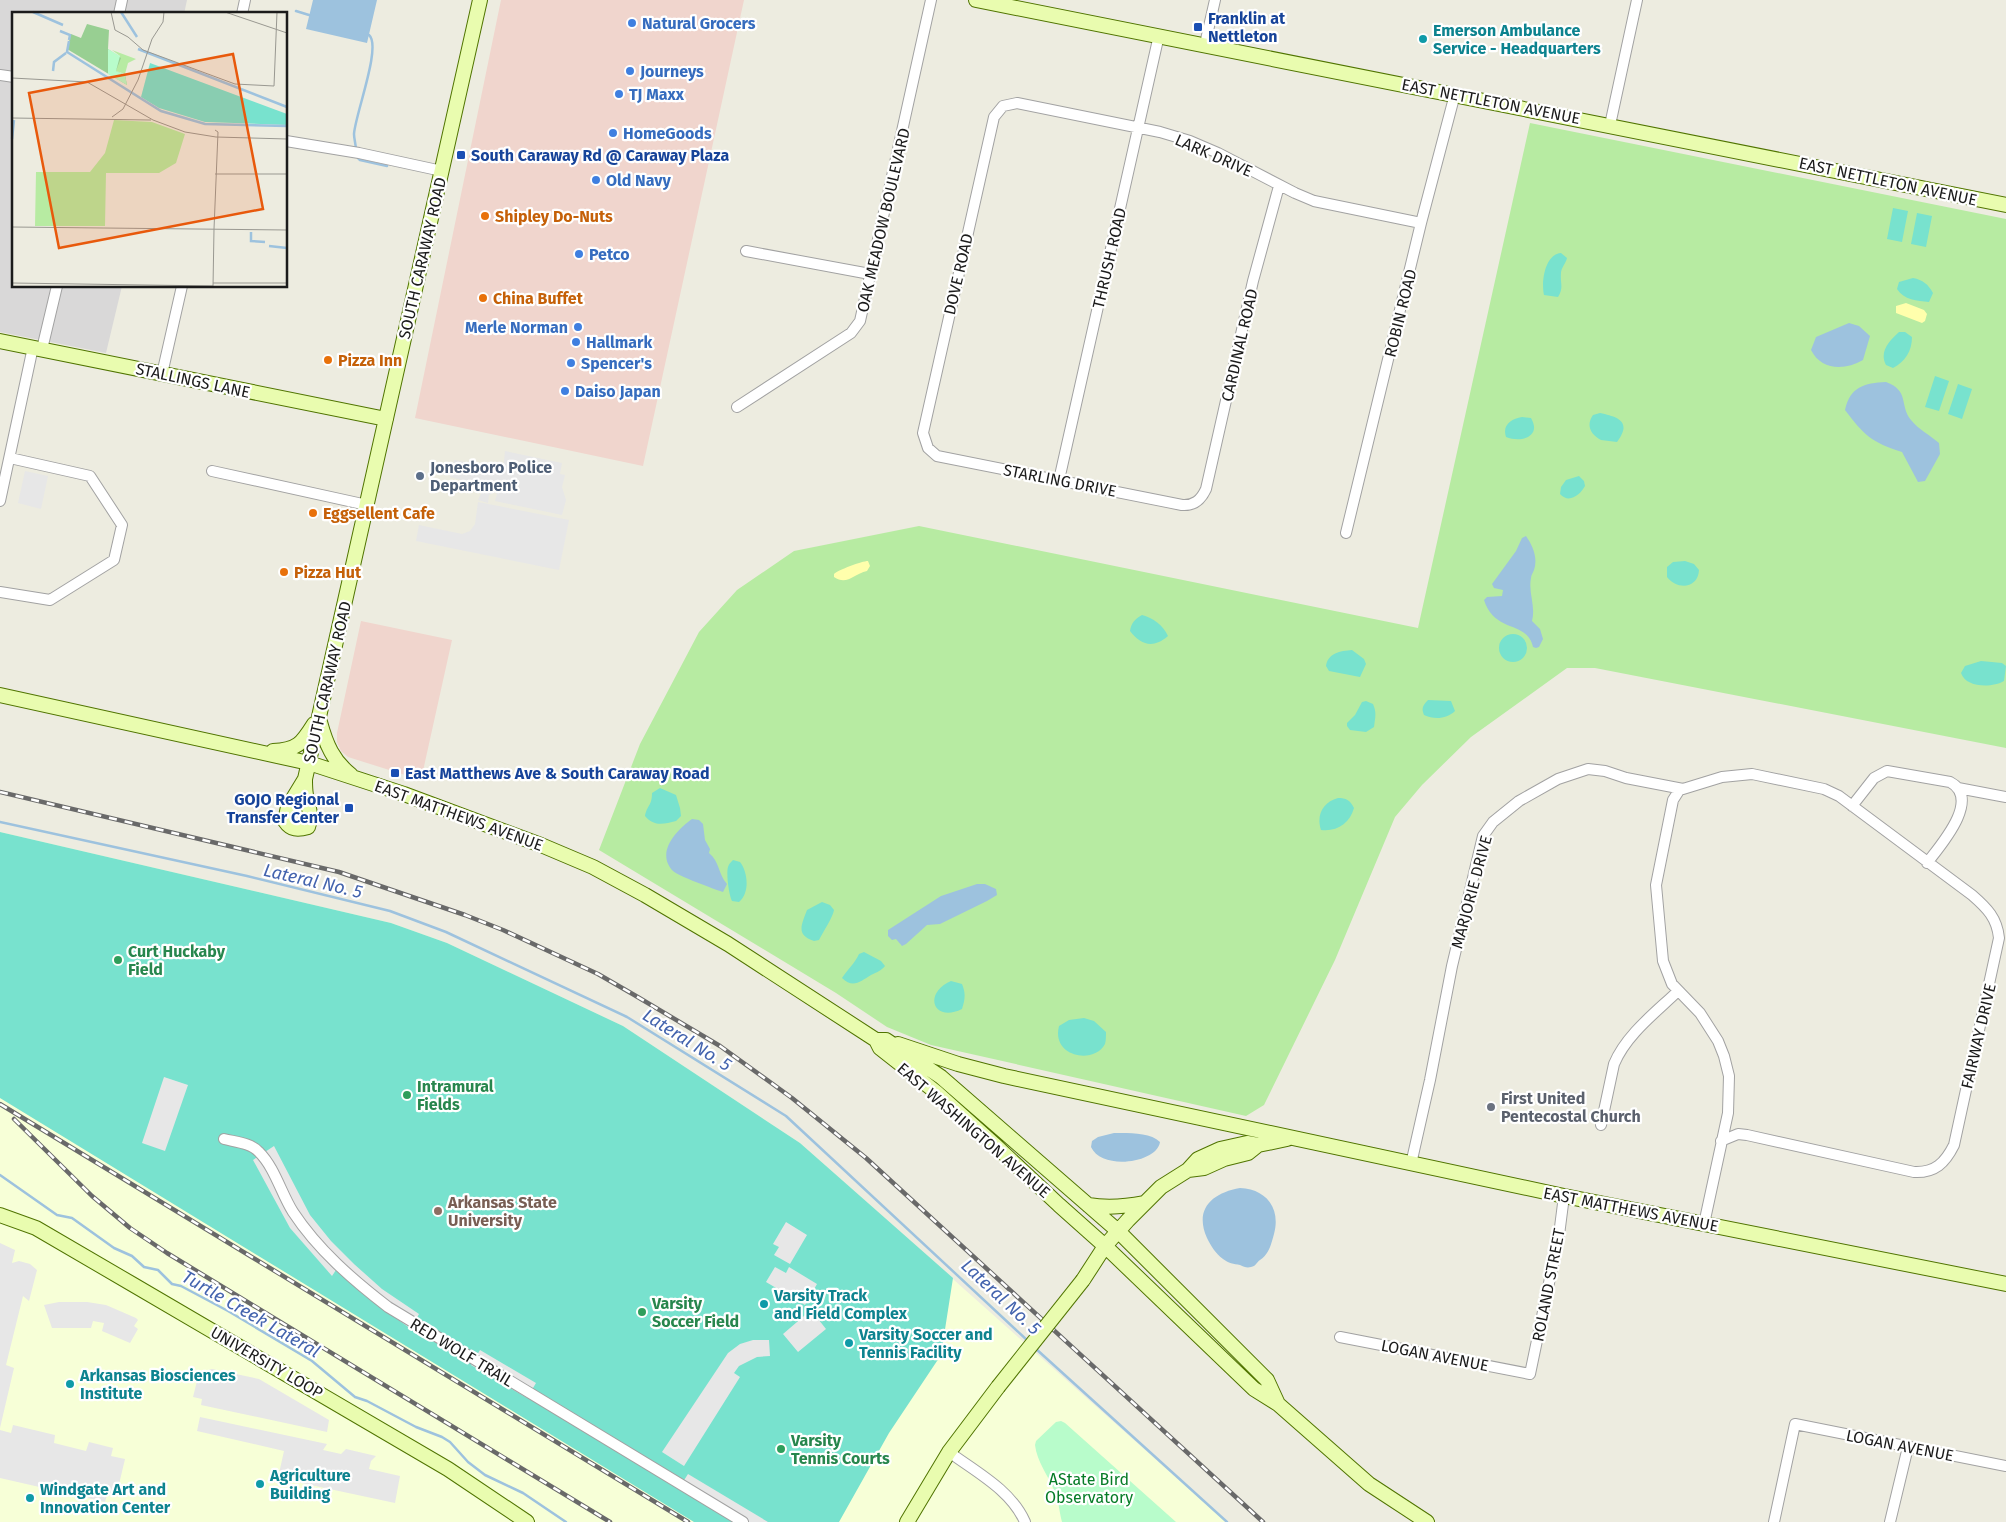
<svg xmlns="http://www.w3.org/2000/svg" width="2006" height="1522" viewBox="0 0 2006 1522" font-family="'Fira Sans',sans-serif">
<style>
.residential{fill:#d9d8d8}
.commercial{fill:#f0d5cd}
.education{fill:#f7ffd7}
.grass{fill:#b7eba2}
.sand{fill:#ffffac}
.park{fill:#b8fccb}
.pitch{fill:#78e2ce}
.parking{fill:#e7e7e7}
.water{fill:#9dc2de}
.lines{fill:none;stroke-linecap:round;stroke-linejoin:round}
.stream{stroke:#9dc2de;stroke-width:2.5}
.street-casing{stroke:#a2a2a2;stroke-width:12}
.secondary-casing{stroke:#507400;stroke-width:16}
.street{stroke:#fff;stroke-width:10}
.secondary{stroke:#e9fcaf;stroke-width:14}
.rail-casing{stroke:#696969;stroke-width:4.5}
.rail{stroke:#fff;stroke-width:2.5;stroke-dasharray:8;stroke-linecap:butt}
.secondary-bridge-casing{stroke:#507400;stroke-width:16;stroke-linecap:butt}
.secondary-bridge{stroke:#e9fcaf;stroke-width:14}
.shop-dot{fill:#3f7fe0;stroke:#fff;stroke-width:2}
.transit-dot{fill:#1a4fb4;stroke:#fff;stroke-width:2}
.culture-dot{fill:#0f9aa8;stroke:#fff;stroke-width:2}
.food-dot{fill:#e8710a;stroke:#fff;stroke-width:2}
.service-dot{fill:#5c6f8a;stroke:#fff;stroke-width:2}
.leisure-dot{fill:#2e9e5b;stroke:#fff;stroke-width:2}
.worship-dot{fill:#6b7280;stroke:#fff;stroke-width:2}
.education-dot{fill:#8d6e63;stroke:#fff;stroke-width:2}
.labels{text-anchor:middle;stroke-width:4.5;stroke-linejoin:round;paint-order:stroke}
.transit-label{font-size:16px;font-weight:bold;fill:#164399;stroke:#fff;text-anchor:start}
.shop-label{font-size:16px;font-weight:bold;fill:#366cbe;stroke:#fff;text-anchor:start}
.culture-label{font-size:16px;font-weight:bold;fill:#0d838f;stroke:#fff;text-anchor:start}
.street-label{font-size:16px;fill:#1b1b1b;stroke:#fff}
.food-label{font-size:16px;font-weight:bold;fill:#c56008;stroke:#fff;text-anchor:start}
.service-label{font-size:16px;font-weight:bold;fill:#4e5e75;stroke:#fff;text-anchor:start}
.leisure-label{font-size:16px;font-weight:bold;fill:#27864d;stroke:#fff;text-anchor:start}
.worship-label{font-size:16px;font-weight:bold;fill:#5b616d;stroke:#fff;text-anchor:start}
.education-label{font-size:16px;font-weight:bold;fill:#785e54;stroke:#fff;text-anchor:start}
.park-label{font-size:16px;fill:#067c27;stroke:#fff}
.water-label{font-size:18px;font-style:italic;fill:#4464ae;stroke:#fff}
.inset-river{fill:none;stroke:#9dc2de;stroke-width:2.5}
.inset-road{fill:none;stroke:#999891;stroke-width:1}
.view{fill:#e8590c;fill-opacity:0.15;stroke:#e8590c;stroke-width:2.5}
.inset-edge{fill:none;stroke:#1b1b1b;stroke-width:2.5}
</style>
<rect width="100%" height="100%" fill="#edece0"/>
<path class="residential" d="M0,0h187l-3,14h-170v272h108l-16,67 -106,-21z"/>
<path class="commercial" d="M501,0h243l-101,466 -228,-48z
M361,621l91,19 -31,140 -73,-23 -7,-6 -4,-9v-9z"/>
<path class="education" d="M0,832l391,91 56,20 176,83 177,117 426,379h-1226z"/>
<path class="grass" d="M1530,123l476,96v529l-411,-80h-28l-96,69 -49,48 -27,32 -60,143 -71,145 -18,11 -315,-71 -44,-18 -51,-34 -237,-143 41,-106 59,-112 38,-42 57,-39 125,-25 499,102z"/>
<path class="sand" d="M1906,303l18,7 3,4 -2,7 -3,2 -26,-10v-7z
M868,561l2,5 -3,5c-14,3 -20,15 -33,6v-3c4,-4 28,-13 34,-13z"/>
<path class="park" d="M1061,1421l4,2 111,99h-114c-3,-11 -3,-21 -8,-32 -6,-15 -17,-28 -19,-45l1,-4 20,-19z"/>
<path class="pitch" d="M1893,208l15,3 -6,31 -15,-3z
M1917,213l15,3 -6,31 -15,-3z
M1561,253l6,5c-1,5 -6,10 -6,15 -1,10 3,15 -3,24l-14,-2c-3,-13 1,-41 17,-42z
M1913,278c10,2 15,6 20,15l-4,9c-12,-1 -25,-2 -32,-13l2,-7z
M1899,332h6l7,5c0,14 -7,25 -19,31l-7,-3c-7,-13 3,-24 13,-33z
M1935,376l14,5 -10,30 -14,-4z
M1958,384l14,5 -10,30 -14,-5z
M1600,413c19,4 32,9 17,29l-16,-2c-11,-6 -15,-15 -8,-25z
M1522,417l9,1c11,19 -10,25 -25,19 -4,-12 5,-18 16,-20z
M1579,476l5,5 1,5c-5,9 -16,18 -25,8l1,-7 5,-7z
M1685,561l9,3 5,6c-1,19 -22,20 -32,7v-10l6,-5z
M1142,615c11,3 21,10 26,21 -15,13 -27,9 -38,-5 1,-8 5,-12 12,-16z
M1499 648a14 14 0 1 1 28 0a14 14 0 1 1-28 0Z
M1352,650l12,9 2,5 -6,13 -31,-6 -3,-5c2,-13 14,-15 26,-16z
M1981,661l21,2 4,3 -2,15c-12,7 -38,7 -43,-8l4,-7z
M1428,700l23,1 4,10c-8,8 -21,9 -31,4 -3,-7 -1,-10 4,-15z
M1366,701l7,3c4,9 2,14 1,23l-8,5 -16,-2 -3,-4v-3l8,-8 7,-13z
M660,788l16,7 4,13 1,8 -5,5c-12,3 -22,6 -31,-5 2,-11 7,-10 7,-23z
M1338,798c8,0 12,2 16,10 -4,15 -17,24 -33,22 -5,-15 2,-28 17,-32z
M0,832l391,91 56,20 176,83 177,117 153,135 -12,77 -52,78 -50,89h-145l-694,-424z
M733,860l7,2c8,10 10,31 -1,40l-7,-1c-3,-5 -6,-28 -4,-34 1,-3 2,-4 5,-7z
M822,902l8,3 4,5c-1,7 -11,22 -15,30l-5,1c-19,-6 -12,-17 -7,-31z
M864,952l17,9 4,5c-4,5 -8,6 -14,9 -10,6 -18,14 -29,3 6,-9 13,-15 17,-24z
M951,981l11,3c4,10 3,15 0,25 -28,14 -40,-15 -11,-28z
M1084,1018l10,3 12,11c0,3 0,9 -1,12 -11,21 -54,13 -46,-18l10,-6z"/>
<path class="parking" d="M505,451l57,12 -2,11 5,1 -3,12 4,13 -4,15 -67,-14 2,-7 -2,-2 -6,3 -1,8 -10,-3 4,-9 -2,-6 -30,-8 4,-17 43,8v2l6,1z
M25,471l23,5 -7,33 -23,-6z
M478,502l91,18 -10,50 -143,-29 3,-16 43,9 8,-3 5,-7z
M164,1077l24,8 -23,66 -23,-8z
M274,1146l36,69 21,26 23,23 28,25 37,25 -8,15 -46,-33 -29,-26 -4,6 -42,-48 -37,-68z
M786,1222l21,13 -17,29 -16,-9 5,-8 -6,-3z
M0,1243l15,7 -3,13 7,-2 11,3 7,6 -8,31 -6,-5 -17,69 8,3 -14,60z
M775,1267l11,6 3,-6 28,17 -12,21 -39,-23z
M59,1302h28l19,3 30,13 2,2 -4,6 4,3 -8,14 -28,-12 2,-8 -11,-2 -2,7h-39l-8,-23z
M811,1310l15,19 -28,23 -15,-18z
M753,1340h16l1,16 -13,1 -18,9 -5,7 6,4 -56,89 -22,-14 66,-99 12,-9z
M480,1350l56,33 -9,15 -56,-33z
M212,1369l47,10 70,41 -2,12 -126,-27 1,-6 -9,-2 6,-24z
M200,1417l127,27 -4,6 18,4 5,-5 30,7 -5,5 -2,8 31,7 -5,27 -117,-25 6,-27 -87,-20z
M13,1425l42,10 -1,8 32,8 3,-9 24,6 -2,8 14,3 -9,38 -9,-2 -2,7 -105,-24v-48l11,3z
M688,1474l80,48h-33l-56,-34z"/>
<path class="water" d="M313,0h64l-10,43 -61,-14z
M1849,323l10,3 11,10 -7,24c-19,11 -42,10 -52,-10l5,-13z
M1886,382c24,9 13,23 25,38 8,10 19,15 28,23l1,11 -15,27 -7,1 -16,-30c-30,-9 -39,-18 -57,-42 5,-23 19,-27 41,-28z
M1526,536c7,10 12,22 8,34 -1,3 -3,5 -3,8 -3,15 5,28 1,43l8,8 3,10 -4,8 -3,1 -3,-1c-6,-27 -38,-13 -49,-47l3,-3 15,-1 1,-6 -9,-2 -2,-4 24,-33 6,-13z
M692,819l7,1 4,4 2,16 5,9 -1,4c11,9 9,21 18,31l-4,8c-9,-3 -45,-16 -50,-21 -18,-19 4,-41 19,-52z
M977,884h8l11,5 1,6 -10,6 -47,23 -13,1 -21,19 -4,2 -6,-7 -4,1 -4,-4v-6l53,-34z
M1114,1133c14,0 36,-1 46,9 -3,21 -58,29 -69,5l1,-6 6,-4z
M1240,1188c26,1 41,20 34,46 -3,11 -5,20 -14,26 -4,3 -4,6 -9,7 -4,1 -7,0 -11,-2 -6,-1 -12,-2 -17,-6 -8,-6 -12,-13 -16,-21 -13,-29 5,-45 33,-50z"/>
<g class="lines">
<path class="stream" d="M296,11l13,4
M356,150c0,-5 -2,-11 -2,-16 1,-19 28,-88 15,-99
M358,158l2,2 27,6
M0,822l247,54 143,35 56,21 181,85 159,99 242,225
M0,1175l57,40 15,3 42,30 18,8 12,11 14,3 14,14 9,2 47,25 84,50 43,36 12,4 49,26 26,10 8,5 18,20 17,13 38,18 43,29
M1035,1348l192,174"/>
<g class="street-casing">
<path id="street" d="M119,14l3,-14
M242,14l3,-14
M1205,44l10,-44
M0,75l14,2
M1610,125l27,-125
M286,141l73,12 83,18
M1279,186l-26,95 -47,208c-5,11 -12,17 -24,16l-245,-49 -9,-8 -5,-15 71,-316 9,-11 14,-3 143,29 30,9 28,12 77,40 19,8 107,22
M746,251l124,23
M42,349l15,-63
M162,374l20,-88
M737,407l114,-74 9,-12 71,-321
M212,471l155,34
M1059,480l100,-445
M0,501l33,-154
M1346,533l75,-310 34,-129
M0,592l50,8 64,-40 8,-35 -32,-49 -80,-18
M1958,788l48,9
M1680,789l-7,11 -17,85 7,76 9,23 28,29 18,28 6,15 5,20 -1,37 -24,111
M1852,806l22,-28 13,-7 63,11c32,17 -10,64 -23,81
M1601,1125l13,-61c12,-29 41,-51 63,-72
M224,1139c12,3 27,4 35,13 16,16 22,41 34,60 25,38 60,68 95,95l355,215
M1411,1164l19,-84 22,-114 31,-130 10,-14 26,-21 39,-22 30,-10 17,2 21,7 57,11 39,-12 30,-3 72,15 15,7 133,99c15,13 25,23 27,43l-45,207c-9,18 -19,28 -40,27l-167,-37 -9,-1 -17,7
M1340,1337l190,37 29,-139 5,-39
M949,1452c27,20 62,38 76,70
M1774,1522l21,-98 211,42
M1890,1522l18,-75"/>
</g>
<g class="secondary-casing">
<path id="secondary" d="M976,0l1030,205
M0,341l386,78
M0,695l309,68 95,31 137,51 52,22 52,28 83,49 148,96h10l55,37 177,154 149,149 11,24
M320,722c6,22 13,39 31,53
M273,751c25,-1 29,-8 41,-27
M305,779l-17,28 -3,14c6,9 13,9 23,6 5,-12 0,-19 -2,-32 -1,-5 -1,-11 -1,-16l175,-779
M876,1040l4,8 56,44 60,54 63,59 46,41 149,143 24,15 91,80 58,38
M898,1044l60,20 46,12 560,120 442,88
M1188,1170l16,-2 20,-9 24,-6 10,-8
M1088,1205c19,3 36,2 56,-2
M0,1215l36,13 96,56 316,185 79,53
M1083,1280l22,-34 23,-26 33,-33 27,-17 10,-11 22,-10 27,-6 11,2 29,-6
M907,1522l42,-70 49,-65"/>
</g>
<use href="#street" class="street"/>
<use href="#secondary" class="secondary"/>
<g class="rail-casing">
<path id="rail" d="M0,792l339,80 126,43 38,15 95,44 38,22 84,50 72,52 74,60 397,364
M0,1104l688,418
M14,1119l78,77 38,32 37,25 443,269"/>
</g>
<use href="#rail" class="rail"/>
<g class="secondary-bridge-casing">
<path id="secondary-bridge" d="M998,1387l85,-107"/>
</g>
<use href="#secondary-bridge" class="secondary-bridge"/>
</g>
<g class="shop-dot">
<circle cx="632" cy="23" r="5"/>
<circle cx="630" cy="71" r="5"/>
<circle cx="619" cy="94" r="5"/>
<circle cx="613" cy="133" r="5"/>
<circle cx="596" cy="180" r="5"/>
<circle cx="579" cy="254" r="5"/>
<circle cx="578" cy="327" r="5"/>
<circle cx="576" cy="342" r="5"/>
<circle cx="571" cy="363" r="5"/>
<circle cx="565" cy="391" r="5"/>
</g>
<g class="transit-dot">
<rect x="1193" y="22" width="10" height="10" rx="2.5"/>
<rect x="456" y="150" width="10" height="10" rx="2.5"/>
<rect x="390" y="768" width="10" height="10" rx="2.5"/>
<rect x="344" y="803" width="10" height="10" rx="2.5"/>
</g>
<g class="culture-dot">
<circle cx="1423" cy="39" r="5"/>
<circle cx="764" cy="1304" r="5"/>
<circle cx="849" cy="1343" r="5"/>
<circle cx="70" cy="1384" r="5"/>
<circle cx="260" cy="1484" r="5"/>
<circle cx="30" cy="1498" r="5"/>
</g>
<g class="food-dot">
<circle cx="485" cy="216" r="5"/>
<circle cx="483" cy="298" r="5"/>
<circle cx="328" cy="360" r="5"/>
<circle cx="313" cy="513" r="5"/>
<circle cx="284" cy="572" r="5"/>
</g>
<circle class="service-dot" cx="420" cy="476" r="5"/>
<g class="leisure-dot">
<circle cx="118" cy="960" r="5"/>
<circle cx="407" cy="1095" r="5"/>
<circle cx="642" cy="1312" r="5"/>
<circle cx="781" cy="1449" r="5"/>
</g>
<circle class="worship-dot" cx="1491" cy="1107" r="5"/>
<circle class="education-dot" cx="438" cy="1211" r="5"/>
<g class="labels">
<g class="transit-label">
<text x="1208" y="24">Franklin at<tspan x="1208" dy="18">Nettleton</tspan></text>
<text x="471" y="161">South Caraway Rd @ Caraway Plaza</text>
<text x="405" y="779">East Matthews Ave &amp; South Caraway Road</text>
<text x="339" y="805" text-anchor="end">GOJO Regional<tspan x="339" dy="18">Transfer Center</tspan></text>
</g>
<g class="shop-label">
<text x="642" y="29">Natural Grocers</text>
<text x="640" y="77">Journeys</text>
<text x="629" y="100">TJ Maxx</text>
<text x="623" y="139">HomeGoods</text>
<text x="606" y="186">Old Navy</text>
<text x="589" y="260">Petco</text>
<text x="568" y="333" text-anchor="end">Merle Norman</text>
<text x="586" y="348">Hallmark</text>
<text x="581" y="369">Spencer's</text>
<text x="575" y="397">Daiso Japan</text>
</g>
<g class="culture-label">
<text x="1433" y="36">Emerson Ambulance<tspan x="1433" dy="18">Service - Headquarters</tspan></text>
<text x="774" y="1301">Varsity Track<tspan x="774" dy="18">and Field Complex</tspan></text>
<text x="859" y="1340">Varsity Soccer and<tspan x="859" dy="18">Tennis Facility</tspan></text>
<text x="80" y="1381">Arkansas Biosciences<tspan x="80" dy="18">Institute</tspan></text>
<text x="270" y="1481">Agriculture<tspan x="270" dy="18">Building</tspan></text>
<text x="40" y="1495">Windgate Art and<tspan x="40" dy="18">Innovation Center</tspan></text>
</g>
<g class="street-label">
<text transform="translate(1491 101) rotate(11)" y="6">EAST NETTLETON AVENUE</text>
<text transform="translate(1214 155) rotate(24)" y="6">LARK DRIVE</text>
<text transform="translate(1888 181) rotate(12)" y="6">EAST NETTLETON AVENUE</text>
<text transform="translate(883 220) rotate(-77)" y="6">OAK MEADOW BOULEVARD</text>
<text transform="translate(422 258) rotate(-77)" y="6">SOUTH CARAWAY ROAD</text>
<text transform="translate(1109 258) rotate(-77)" y="6">THRUSH ROAD</text>
<text transform="translate(958 274) rotate(-77)" y="6">DOVE ROAD</text>
<text transform="translate(1400 313) rotate(-76)" y="6">ROBIN ROAD</text>
<text transform="translate(1239 345) rotate(-77)" y="6">CARDINAL ROAD</text>
<text transform="translate(193 380) rotate(12)" y="6">STALLINGS LANE</text>
<text transform="translate(1060 480) rotate(11)" y="6">STARLING DRIVE</text>
<text transform="translate(327 682) rotate(-77)" y="6">SOUTH CARAWAY ROAD</text>
<text transform="translate(459 815) rotate(20)" y="6">EAST MATTHEWS AVENUE</text>
<text transform="translate(1471 892) rotate(-75)" y="6">MARJORIE DRIVE</text>
<text transform="translate(1978 1036) rotate(-77)" y="6">FAIRWAY DRIVE</text>
<text transform="translate(974 1130) rotate(41)" y="6">EAST WASHINGTON AVENUE</text>
<text transform="translate(1631 1209) rotate(11)" y="6">EAST MATTHEWS AVENUE</text>
<text transform="translate(1548 1285) rotate(-79)" y="6">ROLAND STREET</text>
<text transform="translate(462 1352) rotate(31)" y="6">RED WOLF TRAIL</text>
<text transform="translate(1435 1355) rotate(11)" y="6">LOGAN AVENUE</text>
<text transform="translate(267 1362) rotate(30)" y="6">UNIVERSITY LOOP</text>
<text transform="translate(1900 1445) rotate(11)" y="6">LOGAN AVENUE</text>
</g>
<g class="food-label">
<text x="495" y="222">Shipley Do-Nuts</text>
<text x="493" y="304">China Buffet</text>
<text x="338" y="366">Pizza Inn</text>
<text x="323" y="519">Eggsellent Cafe</text>
<text x="294" y="578">Pizza Hut</text>
</g>
<g class="service-label">
<text x="430" y="473">Jonesboro Police<tspan x="430" dy="18">Department</tspan></text>
</g>
<g class="leisure-label">
<text x="128" y="957">Curt Huckaby<tspan x="128" dy="18">Field</tspan></text>
<text x="417" y="1092">Intramural<tspan x="417" dy="18">Fields</tspan></text>
<text x="652" y="1309">Varsity<tspan x="652" dy="18">Soccer Field</tspan></text>
<text x="791" y="1446">Varsity<tspan x="791" dy="18">Tennis Courts</tspan></text>
</g>
<g class="worship-label">
<text x="1501" y="1104">First United<tspan x="1501" dy="18">Pentecostal Church</tspan></text>
</g>
<g class="education-label">
<text x="448" y="1208">Arkansas State<tspan x="448" dy="18">University</tspan></text>
</g>
<g class="park-label">
<text x="1089" y="1485">AState Bird<tspan x="1089" dy="18">Observatory</tspan></text>
</g>
<g class="water-label">
<text transform="translate(313 881) rotate(13)" y="6">Lateral No. 5</text>
<text transform="translate(687 1040) rotate(32)" y="6">Lateral No. 5</text>
<text transform="translate(1001 1297) rotate(43)" y="6">Lateral No. 5</text>
<text transform="translate(251 1314) rotate(30)" y="6">Turtle Creek Lateral</text>
</g>
</g>
<g transform="translate(12 12)">
<rect width="275" height="275" fill="#edece0"/>
<path d="M100,38l24,9 -8,4 -3,11 -9,-3 4,-15zM102,108l38,2 33,12 -9,29 -17,10h-53l-1,53h-70l1,-54h54l15,-19z" fill="#b7eba2"/>
<path d="M75,12l22,6 -1,19 13,9 -5,13 9,4 2,10 -60,-36 4,-15 10,4z" fill="#98cf92"/>
<path d="M96,37l12,7 -4,15 9,4 2,10 -19,-11z" fill="#b8fccb"/>
<path d="M138,51l137,51v11l-82,-3 -46,-14 -18,-11z" fill="#78e2ce"/>
<path class="inset-river" d="M21,0l30,13M109,0l16,25M48,19l10,4 -1,5M57,29l-2,11 94,59 44,13 82,2M126,37l149,58M41,59l1,-9 12,-9M0,127l2,-19M239,220v9l14,1M257,234l18,2"/>
<path class="inset-road" d="M99,0l4,18 13,7 15,13 92,34 39,2 3,-74M213,0l62,21M0,66l75,4 66,38 32,12 31,5 71,2M100,105l11,-8 15,-29 14,-41 11,-17 1,-10M0,106l139,2M203,162h72M0,215l275,3M202,217l4,-97 -3,-2M0,271l201,3M201,271h74M201,275l1,-58"/>
<path class="view" d="M221,42l30,155 -204,39 -30,-155z"/>
<rect width="275" height="275" class="inset-edge"/>
</g>
</svg>
